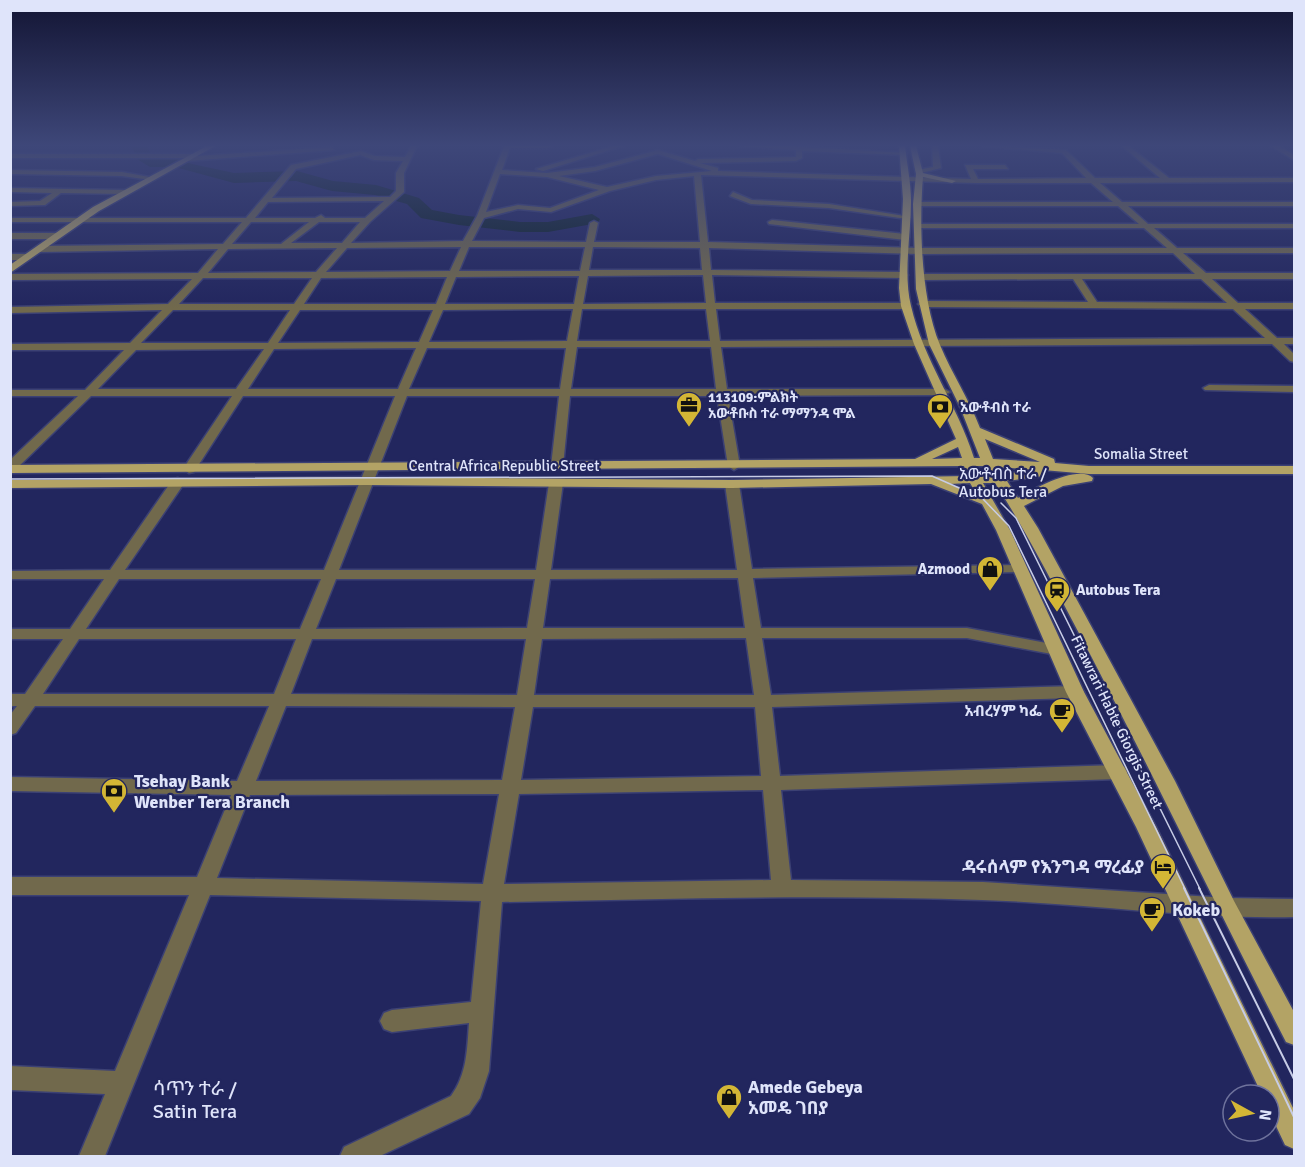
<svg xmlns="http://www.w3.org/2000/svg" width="1305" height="1167" viewBox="0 0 1305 1167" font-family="Signika,'Noto Sans Ethiopic',sans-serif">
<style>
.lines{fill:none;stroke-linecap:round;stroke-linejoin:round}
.river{fill:#0e2227;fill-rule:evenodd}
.minor-casing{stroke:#3c4174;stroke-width:3}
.major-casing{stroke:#3c4174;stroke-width:3}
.minor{fill:#71694c;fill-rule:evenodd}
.major{fill:#b3a365;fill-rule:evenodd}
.tram-far1{stroke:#c7cce6;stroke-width:1.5}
.tram{stroke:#c7cce6;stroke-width:2}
.labels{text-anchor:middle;stroke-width:4.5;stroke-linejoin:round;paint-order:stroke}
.far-poi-label{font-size:14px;font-weight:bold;fill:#dfe4fa;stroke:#22265e;text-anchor:start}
.street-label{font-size:15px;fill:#dfe4fa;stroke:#22265e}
.poi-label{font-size:15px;font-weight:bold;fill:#dfe4fa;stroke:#22265e;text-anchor:end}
.neighbourhood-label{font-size:16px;fill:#dfe4fa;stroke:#22265e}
.near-poi-label{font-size:18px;font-weight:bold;fill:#dfe4fa;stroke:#22265e;text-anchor:start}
.near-neighbourhood-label{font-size:20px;fill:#dfe4fa;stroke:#22265e}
</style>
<rect width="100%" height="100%" fill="#22265e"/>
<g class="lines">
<path class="river" d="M132,146h14l8,13h24l14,5 42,9 63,-2 36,10 43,4 43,13 13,12 27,5 61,7h28l44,-8 8,5 -2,4 -50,9h-28l-61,-7 -38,-7 -14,-14 -32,-9 -43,-4 -36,-10 -62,2 -59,-16h-25l-13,-8z"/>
<g class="minor-casing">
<path id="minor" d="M411,146h6l-13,27v19l-34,30 -19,21 112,-2 14,-25 27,-70h47l-3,2h-38l-8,22 45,3 48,-6 63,-17 37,11 3,-2 98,-2v-7l-56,-4h47l120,7 -3,2 -102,-4v7l-6,3 -96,2 18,5v3l253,8 -6,-14h40l3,4h-35l5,10 108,-1 -24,-25 -80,-7 84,4 29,28h65l-38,-32h7l40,32h125v4l-194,1 22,19h172v4h-166l20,18h146v4h-140l23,20h117v5h-111l23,20h88v6h-82l26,24h56v6h-49l32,29h17v6h-10l10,10v8l-4,-1 -18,-17 -551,3 6,42h217l6,3 -6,3 -216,1 12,70 -6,4 -6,-4 -11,-70h-147l-7,70 -6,4 -6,-4 8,-70h-152l-68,174h197l13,-87 7,-4 7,4 -12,87h186l-12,-86 7,-4 7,4 13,85 273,-4 2,3 -7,4 -267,6 8,50h206l90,17 8,5 -8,5 -90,-17h-205l9,57 304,-9 6,2 3,4 -3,4 -6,2 -303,9 8,69 338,-11 7,2 2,5 -2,5 -7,2 -337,11 10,90 192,2 244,16 67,1v18c-104,2 -208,-14 -312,-17 -160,-6 -320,-1 -480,2l-13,169 -9,27 -11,16 -89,42h-40l4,-9 107,-51c16,-22 16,-46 18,-73l-77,9 -8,-3 -4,-8 4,-8 8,-3 79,-8 10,-101 -271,-6 -105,261h-26l26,-62 -95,-4v-24l105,5 74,-176h-179v-18h187l34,-82 -221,-4v-14l227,4 32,-75h-234l-19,27 -6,2v-20l7,-9h-7v-12h15l38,-55h-53v-10h60l34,-50h-94v-8l100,-1 63,-91 5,-1 7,4 -60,88h199l71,-174h-152l-49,76 -5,1 -6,-4 49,-73h-141l-76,74 -5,1v-11l68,-64h-68v-6h75l39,-40h-114v-6l120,-1 32,-33 -152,3v-6l158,-3 24,-25 -182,1v-6l188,-1 20,-24 -179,3 -4,-3 4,-3 184,-2 19,-22h-232v-4h236l45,-53 70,-14 14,5 30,1zM658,154l54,17 -56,5 -49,11 -48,-11 36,-5zM360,155l14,5 29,1 -7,12v18l-6,6 -118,1 24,-29zM500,174l47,3 52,13 -49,18 -32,-3 -32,7zM701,175l275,8h115l22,19h-196l-4,2 4,2h201l21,18h-219l-4,2 4,2h224l23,20h-248l-211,-6zM694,176l6,66h-106l4,-19 -4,-2 -4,2 -4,19 -114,-1 12,-23 34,-9 33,3 59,-21 46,-11zM384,201l-19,17h-40l-4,-3 -6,3h-60l13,-16zM251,222h58l-28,22h-49zM319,222h41l-18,21h-51zM461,247l-11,24 -124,1 21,-24zM469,247h116l-5,24h-121zM593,247l107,1 2,22h-113zM337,248l-21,24 -108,1 20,-24zM709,248l210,6 254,-1 22,21h-274l-5,3 5,3 152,-1 15,23 -165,-1 -5,3 5,3 310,2 32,29 -545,3 -4,-32h190l5,-3 -5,-3h-191l-3,-28 191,3 5,-3 -5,-3 -192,-2zM703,275l3,28 -123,1 5,-28zM579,276l-5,28h-129l11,-27zM447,277l-11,27h-132l17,-26zM203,278h109l-18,26h-115zM1082,279h119l26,24 -130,-1zM573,309l-6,32 -138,1 14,-32zM582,309h124l4,32h-133zM173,310h117l-22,33h-127zM300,310h133l-14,32 -141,1zM577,347h134l5,42h-145zM416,348l-18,41h-150l26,-40zM427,348h139l-6,41h-151zM264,349l-28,40h-138l38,-39zM738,578l7,50h-202l7,-49zM119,579h202l-21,50h-214zM336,579h199l-8,49 -211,1zM746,638l8,57h-220l8,-56zM79,639h217l-22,55h-231zM312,639h214l-9,56 -226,-1zM286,706l229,1 -13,73 -246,1zM533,707h222l6,69 -240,4zM763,790l8,90 -267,4 15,-90zM499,794l-16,90 -266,-6 33,-83z
M613,146h10l-80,25 -7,-2z
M932,146h6l3,22 -24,6v-4l16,-3z
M1271,146h8l15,9v5z
M332,147l2,3 -147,11 -3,-3h-174v-4h183l3,2z
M10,170l112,2 33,6 -4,2 -29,-4 -112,-2z
M10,188l115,2 4,2 -4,2 -64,-1 -16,12 -35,1v-4l30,-1 12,-8 -42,-1z
M733,192l19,8 77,4 82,13 -4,2 -78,-11 -78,-4 -21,-8z
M772,220l133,14 4,3 -4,3 -136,-16 -1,-2z
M10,233h47l4,3 -4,3h-47z
M10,254h18l4,3 -4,3h-18z
M1209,385l85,1v6l-89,-2 -2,-2z"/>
</g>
<g class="major-casing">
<path id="major" d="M207,146h8l-116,65 -89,62v-8l83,-58z
M899,146h6c2,18 6,37 6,55 0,34 -8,72 0,105 12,53 47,100 63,152h6l-20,-51 -31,-63 -13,-55 -3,-85 3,-30 -6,-28h6l7,27 33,8 -4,2 -29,-6c-4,48 -2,123 17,168 12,29 29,54 40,83l74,31 1,4 34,3h205v8h-205l-46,-4 2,3 -1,3 -37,5 11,17c15,-9 61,-34 75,-20l-1,3 -29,5 -39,20 14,22 137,253 59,120 60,111v33l-8,-3c-66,-128 -128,-258 -195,-386 -31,-58 -61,-119 -96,-173h-12l27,47 74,162 72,135 138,283v39l-9,-4 -16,-34v-16h-7l-126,-268 -70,-135 -70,-162 -14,-26 -51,-20 -199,4 -366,-3 -356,3v-8l356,-3 366,3 235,-4 -3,-10 -954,7v-8l905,-6 41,-20 -42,-95 -13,-38 -2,-18 4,-89zM985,439l55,23 -47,-3zM958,447l4,11 -30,1zM977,466h7l6,9h-10zM997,467l39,3 -34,4zM970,483l6,10 -27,-9z"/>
</g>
<use href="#minor" class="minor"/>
<use href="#major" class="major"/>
<path class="tram-far1" d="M10,479l922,-3 50,22 27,28 176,363
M1001,503l15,15 184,371"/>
<path class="tram" d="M1184,888l110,229
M1199,888l95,191"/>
</g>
<linearGradient id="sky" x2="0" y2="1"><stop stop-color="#131534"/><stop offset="0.47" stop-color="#3e4779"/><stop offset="1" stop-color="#3e4779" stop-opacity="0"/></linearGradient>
<rect width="1305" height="309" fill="url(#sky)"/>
<defs>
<g id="office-pin" transform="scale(1.35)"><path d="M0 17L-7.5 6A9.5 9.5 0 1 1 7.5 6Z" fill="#d3b635" stroke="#22265e"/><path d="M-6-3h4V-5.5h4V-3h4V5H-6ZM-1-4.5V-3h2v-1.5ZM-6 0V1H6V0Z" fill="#111"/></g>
<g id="bank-pin" transform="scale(1.35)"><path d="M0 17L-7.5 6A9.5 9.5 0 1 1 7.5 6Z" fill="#d3b635" stroke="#22265e"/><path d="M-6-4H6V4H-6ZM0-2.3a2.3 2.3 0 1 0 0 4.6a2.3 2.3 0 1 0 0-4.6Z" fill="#111"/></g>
<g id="shop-pin" transform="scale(1.35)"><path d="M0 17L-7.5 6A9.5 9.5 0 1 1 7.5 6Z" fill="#d3b635" stroke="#22265e"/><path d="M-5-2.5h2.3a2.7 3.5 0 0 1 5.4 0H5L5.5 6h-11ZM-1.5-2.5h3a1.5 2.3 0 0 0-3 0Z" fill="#111"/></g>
<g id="station-pin" transform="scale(1.35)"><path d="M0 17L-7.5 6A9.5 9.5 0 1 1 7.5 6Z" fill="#d3b635" stroke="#22265e"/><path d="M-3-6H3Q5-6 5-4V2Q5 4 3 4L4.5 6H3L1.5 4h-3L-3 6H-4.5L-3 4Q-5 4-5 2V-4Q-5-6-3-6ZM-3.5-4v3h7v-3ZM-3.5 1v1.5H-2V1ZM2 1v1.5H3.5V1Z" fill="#111"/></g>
<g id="cafe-pin" transform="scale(1.35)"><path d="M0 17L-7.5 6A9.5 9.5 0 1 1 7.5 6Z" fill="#d3b635" stroke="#22265e"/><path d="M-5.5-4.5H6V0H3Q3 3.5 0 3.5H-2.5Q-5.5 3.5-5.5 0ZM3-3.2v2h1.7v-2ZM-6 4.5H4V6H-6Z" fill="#111"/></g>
<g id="hotel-pin" transform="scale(1.35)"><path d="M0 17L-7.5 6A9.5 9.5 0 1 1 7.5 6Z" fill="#d3b635" stroke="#22265e"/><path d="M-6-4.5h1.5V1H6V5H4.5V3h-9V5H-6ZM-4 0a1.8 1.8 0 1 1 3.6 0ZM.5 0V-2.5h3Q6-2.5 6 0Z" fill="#111"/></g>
</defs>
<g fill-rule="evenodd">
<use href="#office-pin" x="689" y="405"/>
<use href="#bank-pin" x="940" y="407"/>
<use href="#shop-pin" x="990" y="569"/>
<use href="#station-pin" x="1057" y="590"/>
<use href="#cafe-pin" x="1062" y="711"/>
<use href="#bank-pin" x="114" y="791"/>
<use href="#hotel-pin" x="1163" y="867"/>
<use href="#cafe-pin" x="1152" y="910"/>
<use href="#shop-pin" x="729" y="1097"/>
</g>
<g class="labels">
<g class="far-poi-label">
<text x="708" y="402">113109:ምልክት<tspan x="708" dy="16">አውቶቡስ ተራ ማማንዳ ሞል</tspan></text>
<text x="960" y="412">አውቶብስ ተራ</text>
</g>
<g class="street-label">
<text x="1141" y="459">Somalia Street</text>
<text x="504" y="471">Central Africa Republic Street</text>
<text transform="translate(1117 722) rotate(64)" y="5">Fitawrari Habte Giorgis Street</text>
</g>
<g class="poi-label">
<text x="970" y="574">Azmood</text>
<text x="1076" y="595" text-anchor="start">Autobus Tera</text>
<text x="1042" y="716">አብረሃም ካፌ</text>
</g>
<g class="neighbourhood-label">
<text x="1003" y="479">አውቶብስ ተራ /<tspan x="1003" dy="18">Autobus Tera</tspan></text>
</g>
<g class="near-poi-label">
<text x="134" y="787">Tsehay Bank<tspan x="134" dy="21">Wenber Tera Branch</tspan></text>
<text x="1144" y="873" text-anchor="end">ዳሩሰላም የእንግዳ ማረፊያ</text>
<text x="1172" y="916">Kokeb</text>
<text x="748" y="1093">Amede Gebeya<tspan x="748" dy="21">አመዴ ገበያ</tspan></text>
</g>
<g class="near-neighbourhood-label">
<text x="195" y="1095">ሳጥን ተራ /<tspan x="195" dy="23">Satin Tera</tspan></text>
</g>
</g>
<rect width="1305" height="1167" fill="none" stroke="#dfe4fa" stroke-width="24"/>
<g transform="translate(1251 1113) rotate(98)"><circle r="28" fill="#22265e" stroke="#6e729c" stroke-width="1.5"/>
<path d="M0-4.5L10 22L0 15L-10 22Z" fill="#d3b635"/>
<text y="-9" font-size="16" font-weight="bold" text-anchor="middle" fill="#dfe4fa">N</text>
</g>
</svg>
